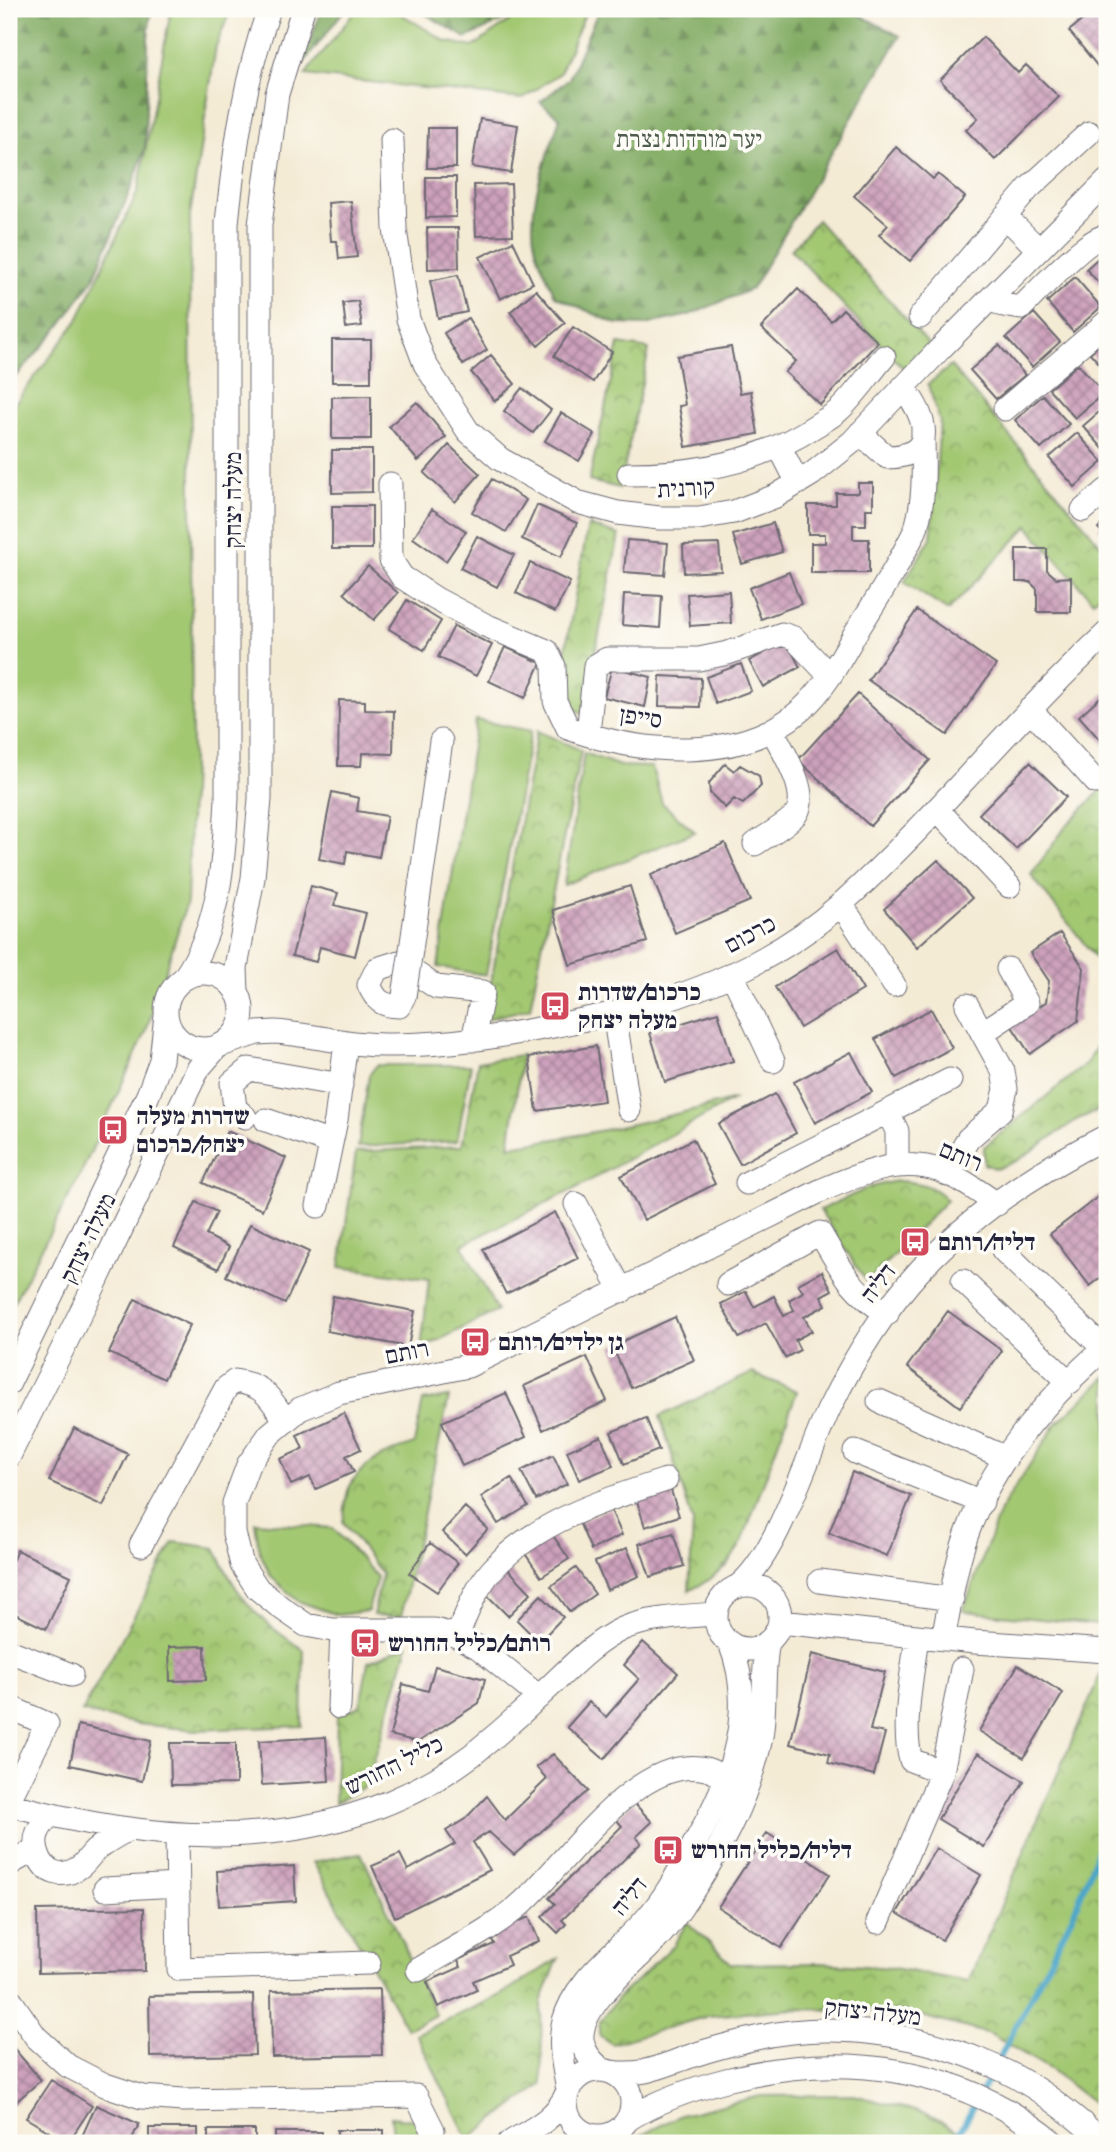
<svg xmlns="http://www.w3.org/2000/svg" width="1116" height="2152" viewBox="0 0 1116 2152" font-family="'IM FELL English','Frank Ruhl Libre',serif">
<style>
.grass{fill:#a3c872;stroke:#627556;stroke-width:2}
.forest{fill:url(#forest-firs);stroke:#526750;stroke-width:2}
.park{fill:url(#park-crowns);stroke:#627556;stroke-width:2}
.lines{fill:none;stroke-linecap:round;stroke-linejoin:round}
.stream{stroke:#4ca6c9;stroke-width:6}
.building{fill:url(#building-cross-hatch)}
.minor-casing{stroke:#6c6871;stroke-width:25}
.minor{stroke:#fff;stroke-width:23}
.minor-bridge-casing{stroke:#6c6871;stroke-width:25;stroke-linecap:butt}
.minor-bridge{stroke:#fff;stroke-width:23}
.labels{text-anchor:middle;stroke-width:7;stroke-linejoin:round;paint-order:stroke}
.park-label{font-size:24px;fill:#4f5c4e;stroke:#fdfcf7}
.street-label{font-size:24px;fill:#22223b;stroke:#fdfcf7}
.poi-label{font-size:24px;font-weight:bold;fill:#22223b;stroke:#fdfcf7;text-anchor:start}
</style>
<defs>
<pattern id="forest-firs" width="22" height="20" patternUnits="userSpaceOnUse" patternTransform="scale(1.75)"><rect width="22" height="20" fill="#82ac64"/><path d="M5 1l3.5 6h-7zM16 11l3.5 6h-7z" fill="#6a8c54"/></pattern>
<pattern id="park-crowns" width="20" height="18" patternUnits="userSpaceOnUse" patternTransform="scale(1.75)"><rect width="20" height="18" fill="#a3c872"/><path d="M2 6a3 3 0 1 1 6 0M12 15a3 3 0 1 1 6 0" fill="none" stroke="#84a25f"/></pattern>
<pattern id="building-cross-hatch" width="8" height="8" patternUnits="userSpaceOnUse" patternTransform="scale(1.75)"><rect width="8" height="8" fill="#cda1bc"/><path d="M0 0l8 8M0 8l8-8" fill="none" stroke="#a6839a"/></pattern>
</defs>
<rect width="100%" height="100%" fill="#fdfcf7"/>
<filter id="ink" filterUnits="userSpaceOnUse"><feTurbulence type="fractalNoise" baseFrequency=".0143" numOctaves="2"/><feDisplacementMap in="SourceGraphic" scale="14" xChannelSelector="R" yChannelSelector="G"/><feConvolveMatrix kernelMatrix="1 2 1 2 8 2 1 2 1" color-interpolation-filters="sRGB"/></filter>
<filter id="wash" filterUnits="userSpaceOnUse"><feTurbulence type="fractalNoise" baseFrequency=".00686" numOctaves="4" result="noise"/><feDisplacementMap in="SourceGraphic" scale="28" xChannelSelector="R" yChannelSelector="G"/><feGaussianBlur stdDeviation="1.57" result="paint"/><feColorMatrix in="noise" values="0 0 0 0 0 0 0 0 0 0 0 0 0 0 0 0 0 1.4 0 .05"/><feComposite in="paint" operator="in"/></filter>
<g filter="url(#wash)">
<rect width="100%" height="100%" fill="#f4ebd5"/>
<path class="grass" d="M171,9h60l-15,37 -26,169 2,552 -5,135 -41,130 -64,139 -73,140v-900l69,-91 60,-129z
M357,9h36l52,32 28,6 53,-38h61l-27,64 -38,26 -217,-24z
M476,720l55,11 -45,244 -48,-8z
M584,753l36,13 32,1 10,36 33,29 -131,53z
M377,1065h94l-14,76 -99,6 11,-72z
M1107,1376v250l-144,-15 37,-100 56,-87z
M255,1522l78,6 44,49 -9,34 -31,4 -39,-14 -27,-24 -12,-27z
M854,2095l72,19 54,29h-354l55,-28 80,-19z"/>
<path class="forest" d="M9,9h142l-3,30 -3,108 -11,34 -40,97 -34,48 -51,59z
M322,9h23l-45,59z
M417,9h94l-6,11 -39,18z
M599,9h249l52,27 -148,253 -63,26 -44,10 -29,-1 -61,-28c-8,-20 -22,-45 -22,-67 -1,-38 15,-75 27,-111l-20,-16 29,-23z"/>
<path class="park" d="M817,220l116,129 -25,24 -117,-123z
M619,344l30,5 -29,139 -31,-7z
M951,366l156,186v36l-14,13 -65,-75 -80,85 -44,-29 27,-44 9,-116 -12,-38z
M588,525l31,10 -36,179 -18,-12 -2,-20 3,-35z
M537,731l44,19 -51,258 -46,12z
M1107,784v323l-29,12 -60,41 -22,9 -12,-5v-17l102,-83 21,-34 -7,-66 -69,-89 36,-50z
M522,1055l-13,91c77,-10 151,-27 226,-47l-155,87 -118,59 35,66 -76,38 8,-70 -89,-12 16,-115 106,-6 16,-84z
M896,1181c22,1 36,3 51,19l-80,83 -47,-73 50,-23z
M752,1373l45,18 -55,151 -15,23 -18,15 -20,11 4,-68 -33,-107z
M449,1397l-48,220 -28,-2 9,-41 -39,-52c2,-10 2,-25 6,-34 13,-27 38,-35 65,-44l9,-43z
M174,1542l41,6c23,51 42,72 89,102l-2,76 -107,4 -57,-6 -56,-12z
M408,1645l-41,140 -32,18 2,-88 23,-9 8,-44z
M1101,1673h6v440l-56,-43 -61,-36 -88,-23 -110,-2 -84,7 -96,28 -13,-9v-12l17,-23 58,-55 13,-23 45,42 88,-1 73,5 75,14z
M361,1853l75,162 -29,14 -94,-167z
M558,1959l-17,43 1,83 -74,54 -52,-105 81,-37z
M391,2117l26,3 11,23h-34z"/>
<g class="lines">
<path class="stream" d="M998,2061l74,-144 35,-89
M981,2092l12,-21
M954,2143l22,-41"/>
</g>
<g id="blocks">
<path class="building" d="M1096,9h11v60l-4,4 -34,-42z
M983,37l35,36 8,-8 33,32 -64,63 -29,-30 12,-12 -38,-38z
M480,119l38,6 -7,48 -39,-6z
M428,128h28v40h-29z
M896,147l37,32 5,-5 27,23 -55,64 -31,-26 9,-10 -34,-29z
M426,177h30v40l-30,1z
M511,184l2,51 -37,1 -2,-51z
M351,201l6,56 -18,2 -2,-18h-6l-3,-38z
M427,228h31l1,40 -31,1z
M513,241l20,42 -33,16 -20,-42z
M1107,250v42l-21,-23z
M458,275l9,37 -29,6 -8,-37z
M1075,277l26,30 -28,25 -26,-30z
M798,289l33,32 12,-12 35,33 -58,63 -35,-33 11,-11 -35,-33z
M536,290l29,33 -27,23 -28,-34z
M358,301l4,25 -16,2 -3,-25z
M1034,313l26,29 -28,25 -26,-29z
M468,318l19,32 -24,15 -19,-32z
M573,327l39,25 -19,30 -39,-26z
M1107,338v34l-17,-19z
M332,340h39v42h-39z
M999,345l26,30 -29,24 -26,-29z
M731,347l9,46 11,-2 7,43 -72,13 -7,-41 6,-1 -8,-49z
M491,355l24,29 -20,17 -24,-29z
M1078,364l26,29 -29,25 -26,-29z
M522,388l29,22 -18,23 -29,-22z
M1043,395l26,29 -28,25 -26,-29z
M371,396v43h-39v-42z
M417,402l29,35 -28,24 -29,-35z
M1107,405v48l-24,-27z
M561,413l34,21 -16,27 -34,-20z
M1077,433l26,29 -28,25 -26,-29z
M449,445l31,29 -25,28 -31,-29z
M332,450h40v42l-40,1z
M492,479l34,21 -20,32 -34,-20z
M858,483h15v26h-7v16h-13v14h16v34h-58v-30h14v-9h-17v-29h28v-12h22z
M537,505l40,18 -16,34 -39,-18z
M332,506h40v43h-40z
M432,509l34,22 -20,30 -33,-23z
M1107,520v18l-9,-10z
M773,523l9,29 -40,12 -9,-29z
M477,536l37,19 -17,32 -37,-19z
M627,540l41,3 -3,32 -41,-3z
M719,544l2,27 -37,2 -1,-28z
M1016,549h31v21l9,8 15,-1v35h-34v-23l-7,-7h-14z
M530,563l40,19 -15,30 -39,-19z
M368,566l30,27 -24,27 -30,-27z
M789,572l12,32 -40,15 -12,-31z
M729,591l2,32 -41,3 -3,-32z
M624,594l38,2 -2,32 -38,-3z
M407,600l34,21 -17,29 -35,-21z
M917,610l79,55 -49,70 -79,-55z
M454,626l38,19 -16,31 -38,-19z
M786,641l14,26 -37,20 -14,-26z
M505,647l36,16 -16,35 -36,-17z
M741,664l10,27 -35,13 -10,-27z
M612,667l39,10 -6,30 -41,-10z
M660,676l41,2 -1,29 -41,-1z
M1107,691v57l-28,-32z
M858,694l72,66 -60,66 -72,-66z
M339,700l26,1v9l29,1 -1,43 -31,-1 -1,13h-23z
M1030,762l36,35 -50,52 -37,-35z
M725,764l9,7 6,-6 19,11 2,10 -18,18 -9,-5 -9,9 -15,-15 -1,-10z
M332,792l27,6 -2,13 30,5 -8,41 -32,-6 -2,13 -26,-5z
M725,843l25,58 -75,32 -24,-58z
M938,860l34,38 -55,49 -33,-38z
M311,886l27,7 -4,12 32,8 -11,43 -35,-9 -4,15 -24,-6z
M630,886l17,56 -77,23 -17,-55z
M1060,933l24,35 -6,53 -48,33 -19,-29 35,-23 3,-21 -19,-28z
M838,948l25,42 -63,38 -25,-41z
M931,1009l21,39 -56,30 -21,-39z
M718,1012l15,49 -68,21 -15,-49z
M596,1046l8,55 -67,10 -8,-54z
M851,1052l21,40 -57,31 -21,-41z
M775,1094l21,39 -56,31 -22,-40z
M227,1131l59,27 -24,52 -59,-27z
M693,1139l22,45 -71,36 -23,-44z
M1103,1193l4,6v74l-17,13 -40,-52z
M196,1202l21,10 -11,23 23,12 -11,22 -44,-22z
M555,1212l23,46 -72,36 -23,-45z
M250,1224l59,28 -24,52 -59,-28z
M822,1271l10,19 -11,6 5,9 -22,12 8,14 -17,9 5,10 -15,8 -19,-35 -27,15 -18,-34 25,-13 8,16 20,-11 10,20 10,-6 -5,-10 14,-8 -5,-8z
M333,1296l82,15 -7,36 -81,-16z
M135,1299l55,26 -26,54 -55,-26z
M948,1311l54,40 -42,56 -53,-40z
M675,1317l19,43 -63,28 -19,-42z
M587,1357l20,44 -64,29 -19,-44z
M506,1393l20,44 -64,29 -20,-44z
M344,1413l17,36 -15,7 8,16 -38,17 -6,-12 -19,8 -11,-26 23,-10 -6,-14z
M646,1418l13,32 -35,14 -13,-32z
M74,1428l54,26 -25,52 -54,-25z
M601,1436l12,30 -34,14 -12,-29z
M553,1455l14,29 -31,16 -15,-29z
M852,1472l59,24 -24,60 -58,-23z
M511,1478l17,28 -30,18 -17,-27z
M670,1487l9,29 -34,11 -9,-29z
M465,1507l23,22 -23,25 -23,-22z
M610,1508l12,27 -31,15 -12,-28z
M673,1533l11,33 -34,11 -11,-33z
M552,1534l17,25 -28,18 -17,-25z
M430,1543l28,20 -21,29 -28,-19z
M627,1548l12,28 -32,14 -12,-28z
M17,1550l54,26 -25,53 -37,-18v-43z
M576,1568l19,26 -25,18 -19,-26z
M508,1569l23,24 -23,23 -23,-23z
M541,1595l22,22 -24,25 -22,-22z
M643,1642l35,31 -74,86 -37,-32 22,-25 17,15 33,-38 -15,-14z
M205,1646l1,34 -36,1 -1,-34z
M812,1654l73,18 -15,58 15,3 -11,42 -46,-12 2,-9 -40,-10z
M1018,1665l45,28 -39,65 -45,-27z
M435,1666l50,13 -6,24 -61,39 -28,-7 13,-51 25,7z
M78,1725l73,16 -9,40 -72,-16z
M326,1737l3,44 -67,4 -3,-44z
M170,1743h66v41l-65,1z
M978,1753l46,28 -40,66 -46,-28z
M553,1754l35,37 -74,64 -25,-23 -16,10 17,28 -95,47 -23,-51 28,-12 8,16 47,-26 -9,-13 19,-12 22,-23 18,24 42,-41 -11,-12z
M633,1802l19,20 -16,15 5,6 -79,77 4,4 -8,9 -16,-16 13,-13 -6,-6 73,-72 -6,-7z
M767,1833l63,41 -49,74 -63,-41z
M936,1848l45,27 -39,65 -45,-27z
M294,1866l2,35 -77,5 -2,-35z
M144,1908l1,63 -107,2 -1,-63z
M529,1917l10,24 -33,15 4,9 -37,16 4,9 -39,17 -11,-25 34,-15 -3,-7 36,-16 -4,-10z
M380,1989l2,66 -110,2 -1,-66z
M253,1994l2,61 -105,2 -1,-61z
M10,2044l31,36 -32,28v-62z
M51,2080l41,26 -24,37 -42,-25z
M96,2105l43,19 -9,19h-51z
M149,2128h49v15h-49z
M208,2130h47v13h-47z
M337,2130h47v13h-47z
M275,2132h47v11h-47z"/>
</g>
</g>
<g filter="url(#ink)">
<use href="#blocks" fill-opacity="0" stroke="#6c6871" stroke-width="2"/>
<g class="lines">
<g class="minor-casing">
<path id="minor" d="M392,140l3,89 13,90 17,45 43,67 32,28 77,43 41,11 41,5h40l35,-6 42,-16 36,-22 40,-32 87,-92 168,-169
M1005,216l33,33
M990,299l13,6 18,3c15,-15 69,-73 86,-72
M920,317l109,-129 60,-55
M1005,409l102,-87
M860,433l27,24c53,0 39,-41 16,-70
M779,446l19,37
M629,474c65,0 131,-11 186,-48 8,-5 16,-9 23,-15 17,-15 31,-37 46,-54
M390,484l1,76 11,17 34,22 49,26 62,26 7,15 1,35 13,27c71,26 172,36 233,-18 24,-21 39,-50 55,-78 21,-33 42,-66 59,-101 11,-32 8,-69 8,-102
M1083,510l24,-20
M1030,709l66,73
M588,734l7,-68 12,-7h92l29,-6 54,-19 12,4 36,38
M937,809l72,77
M755,844c11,-8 33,-20 41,-30 15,-21 -14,-63 -23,-83
M841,904l53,81
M411,950l30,-209
M166 1011a38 38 0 1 1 76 0a38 38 0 1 1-76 0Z
M732,974l41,87
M184,978c36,-51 40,-119 43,-180v-575c8,-76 17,-142 42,-214
M237,993l-1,-26 17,-89 7,-79v-574l17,-131 26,-85
M404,996l-5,10c-18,0 -23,-6 -30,-21l8,-16 22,-7 37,25 47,5 -10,48
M614,1013l15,97
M982,1033l45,-30 -19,-34
M224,1044l33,-11 18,-1c39,3 77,14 116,13 60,0 119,-10 177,-22 26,-6 53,-10 78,-17 70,-20 140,-53 195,-102 94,-84 173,-185 266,-271
M888,1112l9,19v35
M245,1117l-10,-9 -3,-25 17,-14 92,16
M266,1120l65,23
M948,1175l20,-36 33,-29 5,-21 -3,-18 -36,-66
M747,1183l203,-103
M576,1204l46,87
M318,1206l18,-86 10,-78
M1003,1250l101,99
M963,1281l107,102
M728,1284l92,-51c23,39 29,55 67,81
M9,1383l139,-288 13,-35 5,-45
M879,1401l127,57
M855,1452l127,50
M9,1456l84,-168 105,-219 20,-23
M141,1545l85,-157 9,-7c31,5 34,16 51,40
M820,1581l132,18
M716 1617a32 32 0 1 1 64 0a32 32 0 1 1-64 0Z
M737,1587c40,-30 70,-131 92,-178 24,-49 56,-101 93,-141 52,-55 118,-98 185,-132
M780,1622l195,20 132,9
M457,1636c10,-23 18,-47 35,-66 42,-48 115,-71 174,-90
M917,1636c-4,35 -16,91 -6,124l31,12
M943,1639c7,-34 12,-73 24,-105 26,-74 82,-138 140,-188
M9,1651l62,24
M539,1697l-60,-49 -22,-12 -22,-6h-102l-27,-5 -26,-18 -22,-18 -16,-24 -8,-32v-30l14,-38 22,-31 30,-25 39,-16 129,-27 352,-175c37,-16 80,-35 121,-20 20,7 38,21 56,33
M9,1707l38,17 -38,76
M339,1707l3,-77
M9,1804c155,43 327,53 463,-49 25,-20 49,-41 72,-63 25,-23 47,-48 78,-63 24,-11 67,-13 94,-15
M49,1815c-10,13 -17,22 -11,39 7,21 26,25 43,12 6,-5 10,-12 15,-16 10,-9 22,-15 33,-21
M177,1834l2,135 190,-6
M9,1864l27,-15
M105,1889l73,-4
M878,1922l64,-150 20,-103
M418,1970c33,-21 76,-41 104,-67 45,-40 115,-150 184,-134 7,2 14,6 20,9
M9,1998l27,39 32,29 37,19 37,12 41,3 233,-4 17,34
M601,2069c-9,-8 -18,-17 -19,-30 -2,-33 47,-71 68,-93 12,-12 23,-26 33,-41 33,-47 65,-106 77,-163 7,-33 1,-67 8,-100
M566 2103a33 33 0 1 1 66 0a33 33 0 1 1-66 0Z
M612,2072c31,5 54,-8 82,-17 20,-7 41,-12 62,-17 77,-18 168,-4 240,29 41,18 76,47 109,76
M568,2090c-4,-22 -10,-46 -4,-69 11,-42 56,-71 83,-103 17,-19 29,-41 41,-63 38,-65 72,-137 42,-212
M627,2120c30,-19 64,-31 99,-40 116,-30 234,-14 328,63
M509,2143c22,-13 48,-25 58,-50"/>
</g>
<use href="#minor" class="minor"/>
<g class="minor-bridge-casing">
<path id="minor-bridge" d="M404,996l7,-46"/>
</g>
<use href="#minor-bridge" class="minor-bridge"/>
</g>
</g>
<defs>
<g id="bus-square" transform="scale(1.575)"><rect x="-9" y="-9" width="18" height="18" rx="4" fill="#d1495b" stroke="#fdfcf7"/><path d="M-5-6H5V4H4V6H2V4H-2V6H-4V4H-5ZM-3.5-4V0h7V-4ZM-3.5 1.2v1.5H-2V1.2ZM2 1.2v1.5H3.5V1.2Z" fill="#fff"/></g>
</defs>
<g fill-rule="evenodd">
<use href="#bus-square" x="555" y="1006"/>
<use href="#bus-square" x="113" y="1130"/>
<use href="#bus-square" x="915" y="1242"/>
<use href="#bus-square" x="475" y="1342"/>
<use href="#bus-square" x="365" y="1643"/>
<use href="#bus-square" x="668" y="1850"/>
</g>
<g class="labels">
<g class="park-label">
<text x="689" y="147">יער מורדות נצרת</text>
</g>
<g class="street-label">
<text transform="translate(686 488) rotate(-3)" y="8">קורנית</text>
<text transform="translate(233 500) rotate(-90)" y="8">מעלה יצחק</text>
<text transform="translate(641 717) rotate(8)" y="8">סייפן</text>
<text transform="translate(750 934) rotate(-28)" y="8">כרכום</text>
<text transform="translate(961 1156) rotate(23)" y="8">רותם</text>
<text transform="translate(88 1238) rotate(-64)" y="8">מעלה יצחק</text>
<text transform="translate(878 1283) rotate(-53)" y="8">דליה</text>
<text transform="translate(407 1352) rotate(-11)" y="8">רותם</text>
<text transform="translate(394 1765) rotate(-26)" y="8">כליל החורש</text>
<text transform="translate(629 1896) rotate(-51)" y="8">דליה</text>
<text transform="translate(873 2012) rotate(6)" y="8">מעלה יצחק</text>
</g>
<g class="poi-label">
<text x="578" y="1000">כרכום/שדרות<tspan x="578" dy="28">מעלה יצחק</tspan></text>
<text x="136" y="1124">שדרות מעלה<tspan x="136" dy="28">יצחק/כרכום</tspan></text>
<text x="938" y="1250">דליה/רותם</text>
<text x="498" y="1350">גן ילדים/רותם</text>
<text x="388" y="1651">רותם/כליל החורש</text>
<text x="691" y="1858">דליה/כליל החורש</text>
</g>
</g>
<rect width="1116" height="2152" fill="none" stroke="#fdfcf7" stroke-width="35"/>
</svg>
